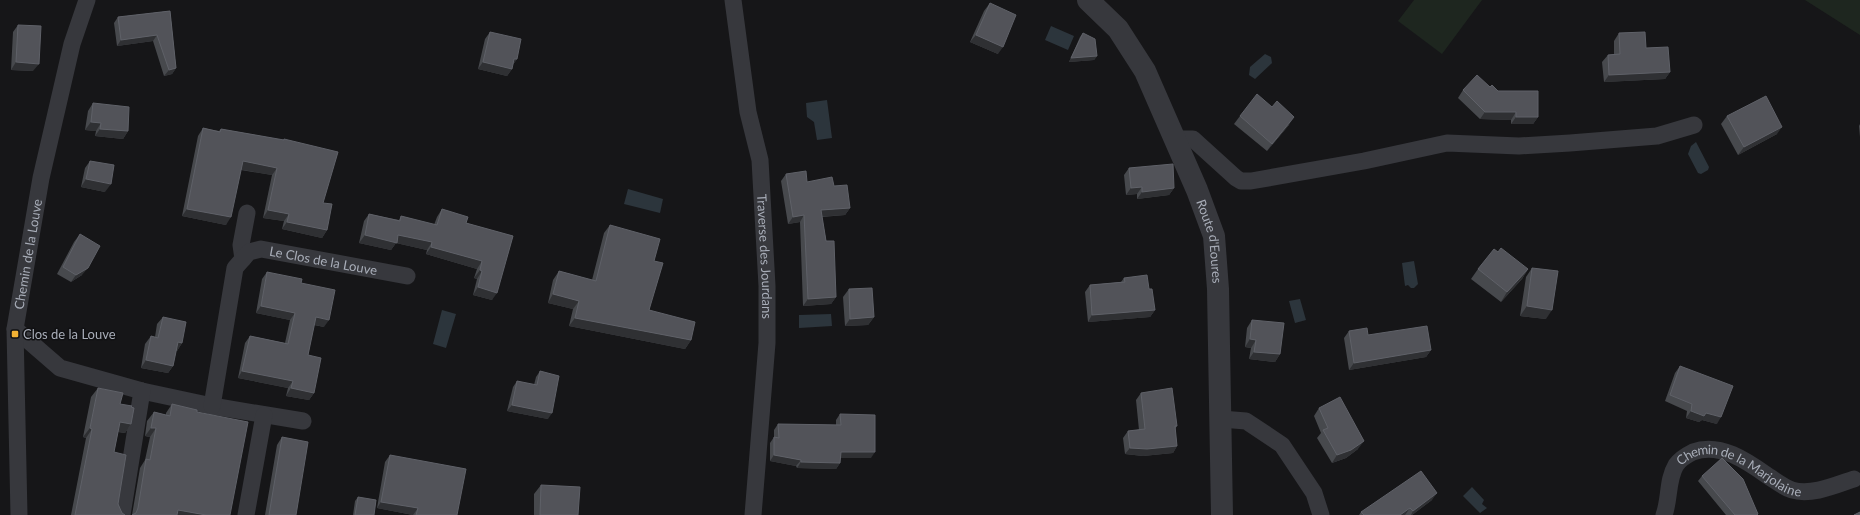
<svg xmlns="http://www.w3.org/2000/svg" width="1860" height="515" viewBox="0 0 1860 515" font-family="Lato,sans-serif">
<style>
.green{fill:#1e261f}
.water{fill:#2c353c}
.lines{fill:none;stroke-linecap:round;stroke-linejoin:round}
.minor{stroke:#37383d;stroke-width:17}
.tertiary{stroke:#37383d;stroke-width:22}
.wall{fill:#47494d}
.shaded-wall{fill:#2f3033}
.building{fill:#525359;stroke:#5f6168}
.poi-dot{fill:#f2b134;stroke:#111113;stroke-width:1.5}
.labels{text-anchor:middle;stroke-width:3;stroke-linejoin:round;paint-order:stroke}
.street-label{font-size:13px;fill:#a8adb8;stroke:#111113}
.poi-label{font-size:13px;fill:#a8adb8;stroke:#111113;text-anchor:start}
</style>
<rect width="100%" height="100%" fill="#161618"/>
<path class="green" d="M1414,0h68l-40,54 -44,-33z
M1805,0h55v35z"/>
<path class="water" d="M1051,26l23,10 -6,14 -23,-10z
M1265,54l6,3 1,6 -17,16 -6,-4 1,-8z
M827,100l5,38 -15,2 -3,-18 -7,-5 -1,-14z
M1696,142l13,25 -1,3 -7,4 -3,-1 -10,-19 3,-8z
M628,189l35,10 -3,14 -36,-9z
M1414,261l4,23 -4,4h-3l-3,-3 -3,1 -3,-23z
M1300,299l6,21 -11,3 -6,-22z
M442,310l14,4 -10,34 -13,-4z
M831,314l1,12 -33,2v-13z
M1472,487l12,13 -2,4 5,4 -7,5 -17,-17z"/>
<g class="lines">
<g class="minor">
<path id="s1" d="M733,0l15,112 12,48 7,126v57l-14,172"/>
<path d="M1175,139h18l43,39 5,3h10l113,-20 83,-18 72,3 51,-3 87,-7 37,-11"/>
<path d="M243,259l-2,-14 6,-32"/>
<path d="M15,329l45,39 82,23 70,15 91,15"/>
<path id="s2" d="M212,406l23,-138 14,-16 12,-3 146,27"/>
<path d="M1221,419l25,2 36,24 32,48 7,22"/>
<path id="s3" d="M19,515l-4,-186 26,-151 31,-134 15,-44"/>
<path d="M122,515l20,-124"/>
<path d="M246,515l18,-100"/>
<path id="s4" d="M1664,515c6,-16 3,-35 12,-50 4,-6 11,-10 17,-13 27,-10 54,9 75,24 8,5 15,11 24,14 19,6 44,-5 62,-11"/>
</g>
<path class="tertiary" id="s5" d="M1088,0l30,29 27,42 52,119 17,46 4,53 4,226"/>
</g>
<path class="wall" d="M990,3l8,51 -28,-12 14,-31z
M170,11l6,57 -4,6 -8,2 -11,-35 -36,5 -3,-23 4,-6z
M18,25l15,46 -22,-1 2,-38z
M490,32l27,27 -5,7v3l-5,7 -29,-7 7,-30z
M1083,33l14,23 -3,4 -25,2 11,-25z
M1619,33l27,15 24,24 -5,7 -61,3 -2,-20 6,-7 6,-1v-13z
M1490,87l8,4 40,26 -5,7h-22v-4l-31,-1 -22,-21 5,-8z
M93,103l35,28 -5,8 -28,-3 1,-5 -11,-1 3,-19z
M1272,107l17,18 -22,26 -33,-27 6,-8z
M1727,116l50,18 -39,21 -17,-31z
M1860,124v13l-1,-11z
M203,128l16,3 2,-2 62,11 1,-1 39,64 4,27 -5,8 -40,-9 2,-8 -21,-3 9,-43 -31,-5 -15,55 -44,-9 16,-80z
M90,161l15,31 -24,-5 4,-19z
M1129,168l45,20 -5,7 -32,4v-5l-11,1 -2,-20z
M786,174l21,8 27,4 16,22 -5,7 -23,2 14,80 -5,7 -28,2 -3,-84 -12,2 -7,-43z
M442,209l24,14 47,13 -21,64 -19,-5 4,-16 -3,-1 3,-9 -51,-15 1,-4 -31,-7 -5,7 -32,-7 5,-22 5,-7 30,6 2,-4 33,9 3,-8z
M610,225l44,36 -5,49 42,30 -6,9 -116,-23 4,-17 -25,-6 5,-23 6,-9 33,9 12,-47z
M80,234l2,41 -11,7 -14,-8 17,-32z
M1498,252l30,17 -6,10 -21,23 -30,-23 7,-10z
M1532,268l14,51 -26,-3 6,-39z
M267,272l34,11 23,44 -10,-2 -6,30 6,38 -5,7 -23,-4 2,-8 -50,-10 7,-35 5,-7 35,7 5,-23 -34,-7 6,-34z
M1124,278l25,11 6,21 -5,7 -62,5 -3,-30 5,-7 31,-3z
M849,289l25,28 -6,8 -23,1 -2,-29z
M163,317l19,26 -5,8h-1l-3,15 -5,7 -27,-5 4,-24 6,-8 4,1 2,-13z
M1252,320l28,34 -5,8 -26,-3 2,-11 -6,-1 2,-19z
M1349,331l19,4 63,15 -5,7 -77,13 -5,-32z
M1680,366l37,58 -15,-4 -3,2 -13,-4 1,-7 -22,-10 10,-28z
M540,371l8,48 -41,-8 6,-24 4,-6 17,4 2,-8z
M98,388l22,16 11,20 -6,9 -7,-1 -4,20 4,52 4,9 3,2h-54l15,-77 -3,-1 8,-40z
M1141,393l36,33 -2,3 2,17 -4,7 -30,3 -18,-2 -2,-16 5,-7 11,-1 -3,-30z
M172,404l25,8 33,103h-98l8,-47 5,-8 5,-23 -5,-1 2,-15 7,-9 12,3v-2z
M1319,408l39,41 -12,9 -14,5 -15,-25 4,-5 -7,-17z
M840,414l31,44h-31v5l-4,6 -39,-1 -1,-2 -26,-5v-18l4,-6v-7l4,-6 58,1v-5z
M282,437l14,78h-31l12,-70z
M390,455l67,60h-44l-36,-7 8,-46z
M1702,476l55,39h-31l-28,-34z
M541,485l37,30h-44v-21z
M358,497l16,18h-21l2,-14z
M1432,500l-20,15h-53l2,-3z"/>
<path class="shaded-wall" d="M157,35l-4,6 -36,5 4,-6z
M976,35l27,12 -5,7 -28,-12z
M1097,56l-3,4 -25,2 2,-4z
M514,59h3l-5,7z
M16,62l23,2 -6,7 -22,-1z
M483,62l29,7 -5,7 -29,-7z
M176,68l-4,6 -8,2 5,-6z
M1670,72l-5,7 -61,3 5,-7z
M1485,112h31l-5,8 -31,-1z
M1294,117l-5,8 -22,26 5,-7z
M1516,117h22l-5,7h-22z
M91,122l10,1 -5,8 -11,-1z
M1782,127l-5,7 -39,21 6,-8z
M100,129l28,2 -5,8 -28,-3z
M243,161l34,7 -5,7 -35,-6z
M86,179l25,5 -6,8 -24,-5z
M1142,187l-5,7 -11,1 5,-7z
M1174,188l-5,7 -32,4 5,-7z
M850,208l-5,7 -29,2 5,-7z
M187,209l44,8 -5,8 -44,-9z
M268,210l21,4 -5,7 -21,-3z
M804,215l-4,7 -12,2 5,-7z
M287,222l40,8 -5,8 -40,-9z
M365,235h33l34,7 -5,8 -31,-7 -5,7 -32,-7z
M431,247l51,14 -5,8 -51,-15z
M88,268l-6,7 -11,7 5,-7z
M1528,269l-6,10 -21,23 6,-10z
M480,270l2,1 -5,8 -3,-1z
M478,287l19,6 -5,7 -19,-5z
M553,294l26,7 -6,8 -25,-6z
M836,297l-5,7 -28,2 5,-7z
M261,306l34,7 -5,7 -34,-7z
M1527,306l25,4 -6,9 -26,-3z
M1155,310l-5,7 -62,5 4,-7z
M316,317l13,3 -5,7 -13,-3z
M874,317l-6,8 -23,1 5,-7z
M575,318l116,22 -6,9 -116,-23z
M1250,339l6,1 -5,8 -6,-1z
M178,342l4,1 -5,8 -4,-1z
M1431,350l-5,7 -77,13 5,-7z
M1254,352l26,2 -5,8 -26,-3z
M146,360l27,6 -5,7 -27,-5z
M242,371l51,10 -5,7 -50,-10z
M291,388l23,5 -5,7 -23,-4z
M512,405l40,8 -4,6 -41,-8z
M1691,411l15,2 15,4 -4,7 -15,-4 -3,2 -13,-4z
M120,422l11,2 -6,9 -11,-2z
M90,428l2,1 -6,9 -3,-1z
M151,428h5l-6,9 -5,-1z
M1364,441l-6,8 -12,9 -14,5 5,-8z
M1177,446l-4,7 -30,3 -18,-2 5,-6z
M841,452h34l-4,6h-35z
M774,455l27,5 -5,6 -26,-5z
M801,462l39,1 -4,6 -39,-1z
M1437,493l-5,7 -20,15h-1l2,-4z
M381,502l37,6 -5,7 -36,-7z
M1410,508l-5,7h-5z
M178,510l28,5h-32z"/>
<path class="building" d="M990,3l26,12 -13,32 -27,-12z
M170,11l6,57 -7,2 -12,-35 -36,5 -3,-23z
M18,25l23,1 -2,38 -23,-2z
M490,32l31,7 -4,20h-3l-2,10 -29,-7z
M1645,32l1,16 22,-1 2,25 -61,3 -1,-20 12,-1 -1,-21z
M1083,33l12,6 2,17 -26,2z
M1477,75l13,12 2,-2 6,6h40v26h-22v-5h-31l-22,-22z
M1257,94l15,13 5,-6 17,16 -22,27 -32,-28z
M1766,96l16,31 -38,20 -17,-31z
M93,103l36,4 -1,24 -28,-2 1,-6 -10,-1z
M203,128l17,4 1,-3 63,11v-1l54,13 -15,51 9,1 -5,26 -40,-8 2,-8 -21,-4 9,-42 -34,-7 -12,56 -44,-8z
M90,161l24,4 -3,19 -25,-5z
M1173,164l1,24 -32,4v-5l-11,1 -2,-20z
M806,171l1,11 25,-5 2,9 13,-1 3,23 -29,2 5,31h8l2,56 -28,2 -4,-84 -11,2 -7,-43z
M442,209l26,8 -2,6 47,13 -16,57 -19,-6 4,-16 -2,-1 2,-9 -51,-14 1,-5 -34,-7 -1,8 -32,-8 4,-21 31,7 1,-5 36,9z
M610,225l50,14 -6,22 9,2 -14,47 46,12 -4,18 -116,-22 4,-17 -26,-7 6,-23 37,10z
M80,234l20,12 -12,22 -12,7 -13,-8z
M1501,248l27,21 -21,23 -29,-23 16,-20 4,3z
M1532,268l26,3 -6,39 -25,-4z
M267,272l35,7 -1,4 34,7 -6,30 -13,-3 -8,38 13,3 -7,35 -23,-5 2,-7 -51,-10 8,-35 38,8 7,-31 -34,-7z
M1147,275l2,14h3l3,21 -63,5 -2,-30 35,-3 -1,-4z
M872,288l2,29 -24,2 -1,-30z
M163,317l23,5 -4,21 -4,-1 -5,24 -27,-6 5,-24 7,2z
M1252,320l32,3 -4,31 -26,-2 2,-12 -6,-1z
M1427,326l4,24 -77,13 -5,-32 18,-3 1,7z
M1680,366l53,20 -12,31 -15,-4 -2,3 -13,-5 1,-7 -22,-9z
M540,371l19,5 -7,37 -40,-8 5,-24 20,4z
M98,388l25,5 -3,11 12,2 -1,1 3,1 -3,16 -11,-2 -6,30 12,3 -8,49 4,9 3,2h-50l17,-86 -2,-1z
M1172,388l5,38h-2l2,20 -30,3 -17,-1 -2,-17 17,-2 -4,-36z
M1340,397l24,44 -13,9 -14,5 -14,-25 5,-2 -9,-20z
M172,404l25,6v2l51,10 -18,93h-24l-28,-5 -1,5h-45l4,-2 2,-5 8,-49 4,1 6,-32h-5l3,-16 16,4z
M840,414l35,1v37h-34l-1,11 -39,-1v-2l-27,-5v-18l5,1 -1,-14 63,1z
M282,437l26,5 -12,73h-27z
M390,455l76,14 -9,46h-41l2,-7 -37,-6z
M1722,458l21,21 15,35 -1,1h-22l-33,-39z
M1421,471l16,22 -24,18 -3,-3 -10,7h-36l-3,-3z
M541,485l39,2 -2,28h-38z
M358,497l18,3 -2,15h-19z
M1860,512v3h-6z"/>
<rect class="poi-dot" x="11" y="330" width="8" height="8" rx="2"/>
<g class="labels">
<g class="street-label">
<text dy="5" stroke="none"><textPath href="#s5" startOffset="275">Route d'Eoures</textPath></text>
<text dy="5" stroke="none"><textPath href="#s3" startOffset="262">Chemin de la Louve</textPath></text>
<text dy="5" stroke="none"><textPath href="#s1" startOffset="259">Traverse des Jourdans</textPath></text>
<text dy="5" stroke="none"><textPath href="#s2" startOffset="237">Le Clos de la Louve</textPath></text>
<text dy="5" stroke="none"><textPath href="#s4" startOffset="124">Chemin de la Marjolaine</textPath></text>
</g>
<g class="poi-label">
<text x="23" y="339">Clos de la Louve</text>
</g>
</g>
</svg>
